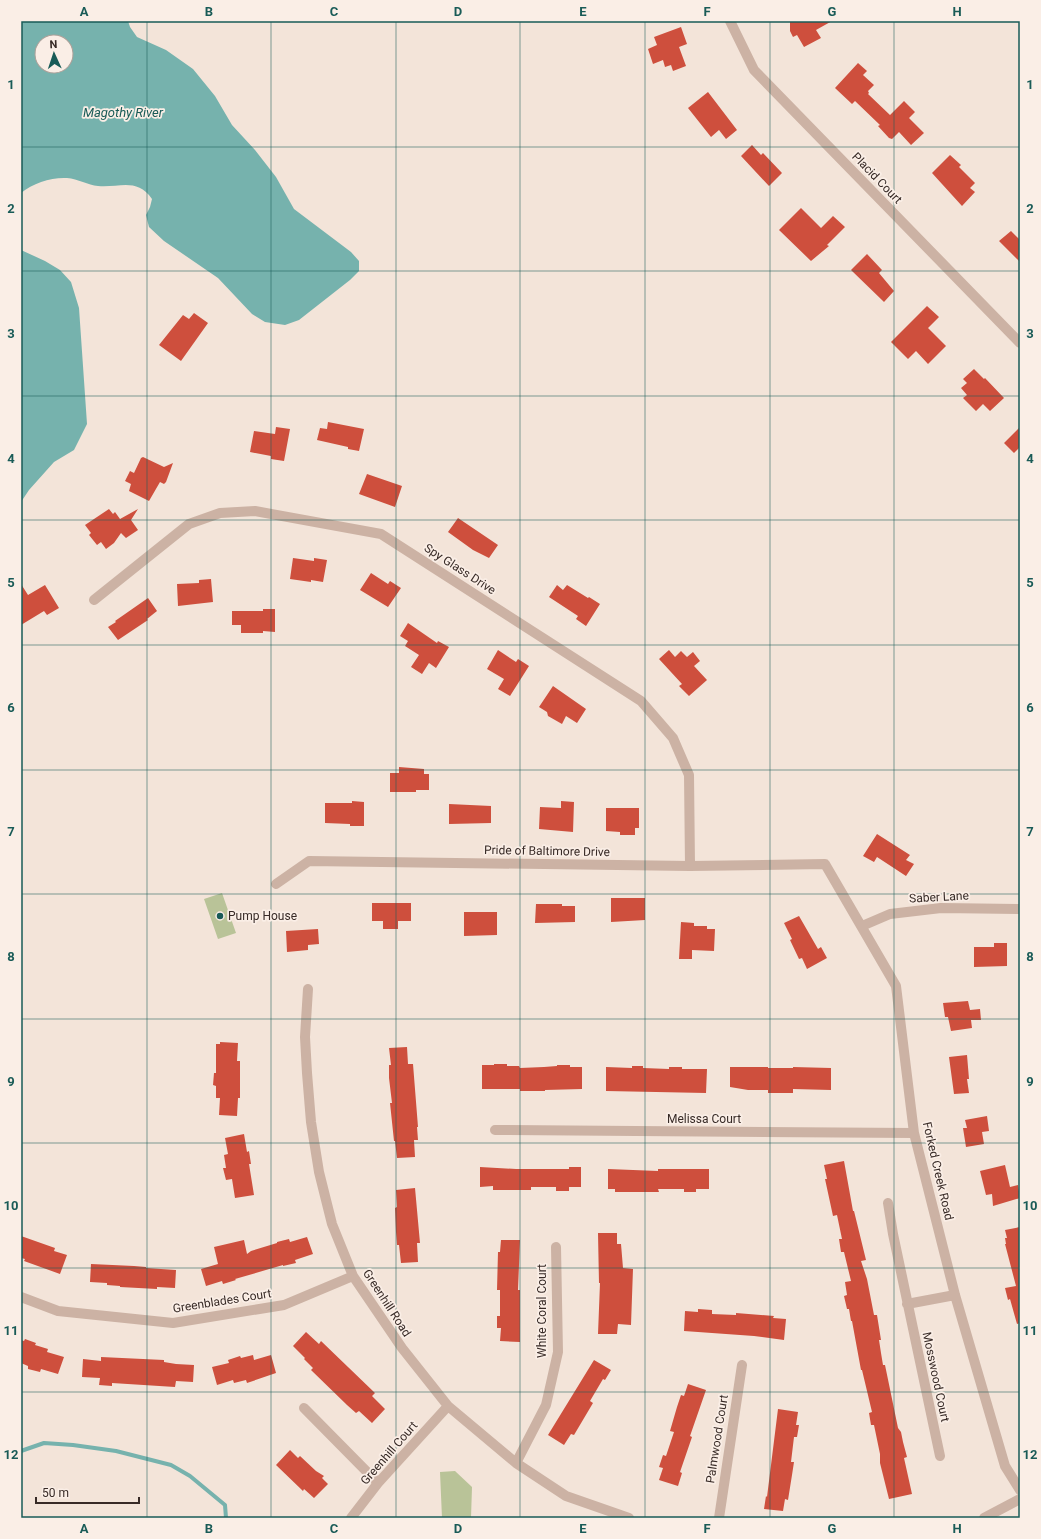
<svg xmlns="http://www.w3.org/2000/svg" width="1041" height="1539" viewBox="0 0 1041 1539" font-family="Roboto,sans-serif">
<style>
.green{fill:#b9c398}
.water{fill:#76b2ad;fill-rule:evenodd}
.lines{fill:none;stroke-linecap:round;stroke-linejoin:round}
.stream{stroke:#76b2ad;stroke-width:4}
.building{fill:#ce4f3d}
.minor{stroke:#ccb2a4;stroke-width:10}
.grid{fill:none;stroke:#195b57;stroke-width:1;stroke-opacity:0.55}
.poi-dot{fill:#195b57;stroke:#faeee6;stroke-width:1.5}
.labels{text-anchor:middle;stroke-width:3.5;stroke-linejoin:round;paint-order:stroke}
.street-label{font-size:12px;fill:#372a26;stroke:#faeee6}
.poi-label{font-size:12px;fill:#372a26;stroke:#faeee6;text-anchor:start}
.water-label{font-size:13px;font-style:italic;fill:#195b57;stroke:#faeee6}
.neatline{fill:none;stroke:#195b57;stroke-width:1.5}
.grid-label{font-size:13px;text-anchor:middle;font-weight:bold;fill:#195b57}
</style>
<rect width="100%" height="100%" fill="#f3e4d9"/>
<path class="green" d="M222,893l14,40 -18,6 -14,-40z
M455,1471l17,16 -1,31h-29l-2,-46z"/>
<path class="water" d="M21,21h107l2,6 7,10 29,13 27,19 22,27 17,29 23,25 21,27 18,32 57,43 8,9v10l-9,9 -51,40 -14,5 -20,-3 -13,-8 -34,-36 -54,-37 -15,-14 -3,-12 4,-8 2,-8c-15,-22 -33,-11 -54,-13 -10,-1 -20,-7 -31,-8 -15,-1 -34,5 -46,15zM42,42h24v24h-24z
M21,250l24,11 15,9 11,12 8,26 8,116 -13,26 -20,12 -25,28 -8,12z"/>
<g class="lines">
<path class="stream" d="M21,1451l23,-8 29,2 43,6 55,14 19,11 35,29 1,13"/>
</g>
<path class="building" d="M790,21h42l-16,9 5,8 -17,9 -7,-12 -4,2 -3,-6z
M681,27l6,17 -8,3 7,19 -13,5 -2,-6 -6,2 -2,-7 -10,4 -5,-15 9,-4 -3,-8z
M858,63l9,8 -4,4 11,10 -6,6 1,2 -1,1 22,21 14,-14 11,11 -6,6 15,15 -13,12 -12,-13 -7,7 -3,-1 -11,-12 2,-1 -25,-24 -3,3 -17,-16z
M708,92l29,38 -11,9 -7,-9 -8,7 -23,-29z
M752,145l9,10 2,-2 19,20 -13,13 -28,-30z
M950,155l11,10 -2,2 16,16 -5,5 5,4 -13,14 -30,-33z
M801,208l20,20 12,-12 12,11 -18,18 2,1 -18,15 -32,-31z
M1011,231l9,9v22l-21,-21z
M867,254l15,16 -3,3 15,18 -10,11 -33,-32z
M927,306l12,11 -11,11 18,18 -18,18 -12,-13 -8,8 -17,-17z
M194,313l14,10 -27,38 -22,-16 24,-30 6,4z
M974,369l10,10 1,-1 19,20 -14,13 -7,-7 -7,7 -13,-13 4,-3 -6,-7 6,-5 -4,-4z
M328,422l36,7 -5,22 -11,-2v-2l-31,-7 3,-12 7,1z
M276,427l14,2 -6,32 -13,-2v-3l-21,-4 4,-21 21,3z
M1020,427v20l-6,6 -10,-10z
M143,457l21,10 9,-4 -7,19 -2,2 -4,-2 -11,19 -20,-10 2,-7 -6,-3 5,-10 4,2 7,-15z
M367,474l35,12 -7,21 -36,-13z
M109,509l4,5 2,-2 5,7 18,-10 -7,11 7,10 -12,8 -5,-5 -7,10 -8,6 -5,-7 -4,3 -8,-10 2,-2 -6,-8z
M458,518l40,27 -9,13 -16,-8 -25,-18z
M293,558l21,3v-3l13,2 -4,22 -12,-2v2l-21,-3z
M371,573l17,11 2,-3 11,7 -13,19 -28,-17z
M211,579l2,23 -35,4 -1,-22 22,-1v-3z
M21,584l7,11 17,-10 14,23 -12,7 -3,-4 -23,14z
M557,585l6,5 4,-5 21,13 1,-1 11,7 -14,22 -10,-7 2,-3 -29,-19z
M148,598l9,13 -10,8 1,1 -30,20 -10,-13 8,-5 -1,-1z
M263,609h12v23l-12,-1v2h-22v-8h-9v-14h31z
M408,623l29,20 1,-2 11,6 -13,21 -7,-5 -7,11 -11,-7 8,-12 -14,-9 3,-5 -8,-5z
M498,650l18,12 2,-3 11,7 -19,30 -12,-7 6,-10 -17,-10z
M669,650l6,7 6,-6 6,6 6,-5 7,9 -6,5 13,14 -18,16 -10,-10 3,-2 -23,-25z
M553,686l33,23 -9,14 -11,-7 -4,8 -14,-8 -1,-4 -8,-5z
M399,767l25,2v5h5v16h-13v2h-26v-19h9z
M352,801l12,1v24h-14v-2l-25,-1v-20h27z
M561,801l13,1 -1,30 -34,-3 1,-22 21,1z
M449,804l42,2v17l-42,1z
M606,808h33v20h-4v7h-15v-3l-14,-1z
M877,834l33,21 -4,5 8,4 -8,12 -29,-19 -3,5 -11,-6z
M611,898h34v22l-34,2z
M372,903h39v18h-13v8h-15v-8h-11z
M536,904h26v2h13v16l-40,1z
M464,912h33v23l-33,1z
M799,916l19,33 3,-2 6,11 -20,11 -5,-11 -3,1 -9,-19 2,-1 -8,-16z
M681,922l13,1v3h13v3h8l-1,22 -22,-1v9h-13z
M318,929l1,15 -11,1v5l-21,2 -1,-21z
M994,943h13v23l-33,1v-20h20z
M968,1001l2,9 10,-1 1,11h-10l1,8 -21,3 -3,-14h-3l-2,-14z
M220,1042l18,1 -1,18h3v37h-2l-1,18 -18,-1 1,-17h-4v-12l-3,-1 1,-12h2v-29h4z
M407,1047l1,17h5l5,63h-1l1,13h-4l1,17 -18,1 -2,-17h-1l-4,-38h2l-3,-25v-13h2l-2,-17z
M967,1055l2,24h-2l2,14 -15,1 -5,-37z
M494,1064h13v2h12l1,2 24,-1 13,-1v-1h13v2h12v22l-37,1v1h-25v-2h-38v-24h12z
M632,1066h11v2l26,1v-2h13v2h25l-1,24 -100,-2v-24l26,1z
M730,1067h38v1h25v-1l38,1v22l-38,-1v4h-25v-3h-20l-18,-3z
M987,1116l2,15 -7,1 2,12 -18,3 -3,-19h4l-2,-8z
M244,1134l3,18 2,-1 2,13h-2l5,31 -19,3 -3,-19 -6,1 -3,-12h3l-2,-13 4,-1 -3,-16z
M844,1161l9,50h1l12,49 -5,1 6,18 7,36h3l4,25h-2l2,13 2,12h2l13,63 3,4 2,10 4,15 -3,1 8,36 -23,5 -9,-36v-9l-6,-29h-3l-2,-12 3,-1 -10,-42h-1l-9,-49h-1l-2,-12h-2l-3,-13 3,-1 -2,-13 6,-1 -7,-29h-3l-2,-13h3l-5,-24 -4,1 -8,-37h2l-3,-14z
M1005,1165l5,22 8,-2 2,13 -27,8 -1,-12 -6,1 -6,-24z
M480,1167l36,2h53v-2h12v20h-12v4h-13v-4h-25v3h-38v-4l-13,1z
M608,1169l50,2v-2h51v20h-13v3h-12v-3h-26l1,3h-44v-3h-7z
M415,1188l5,55h-3l1,19 -17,1 -2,-18h-2l-1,-13 -1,-24 2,-1 -1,-17z
M1020,1227v96l-3,1 -7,-25 -2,1 -3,-12 11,-2 -11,-42h1l-1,-6h2l-2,-8z
M598,1233h19v11h4l2,24 10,1 -2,56 -13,-1 -1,10h-19l2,-51h-1z
M21,1236l34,12 -1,3 13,4 -7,19 -36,-13 1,-2 -4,-1z
M307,1237l6,17 -18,6 1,3 -13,3v-1l-48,14 1,1 -13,4 -1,-3 -16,5 -5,-17 17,-5 -4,-17 30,-7 3,14 4,-3 26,-8v-1l12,-3 1,3z
M501,1240h19l-2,50h2v52l-20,-1 1,-13h-4v-12h3v-26h-3l1,-38h2z
M91,1264l43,2 12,1v1l30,2 -1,18 -18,-1v2l-37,-2v-1l-13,-1v-2l-17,-1z
M698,1309l14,1v4l24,1v-2l38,3 -1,2 13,1 -2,21 -30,-4 -70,-5 1,-20 13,1z
M306,1332l13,12 2,-3 54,52 -3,3 13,13 -13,14 -13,-12 -3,2 -9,-8 -36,-35 2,-2 -9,-9 1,-1 -12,-12z
M25,1339l11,4 -1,2 13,4 -1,3 17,5 -6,17 -17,-5 -1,3 -12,-3v-3l-7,-3v-23l3,1z
M253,1355l1,5 17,-5 5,18 -29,10 -1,-3 -12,3 -1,-3 -16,5 -5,-18 17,-4 -1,-3 12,-4 1,2z
M101,1357l63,3v2l12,2 18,1 -1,17 -17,-1 -1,6 -63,-4v3l-13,-1 1,-7 -18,-1 1,-18 18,2z
M594,1360l17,10 -6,10 -2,-1 -13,22 3,2 -19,32 -3,-1 -7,11 -16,-10z
M688,1384l18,6 -16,46 2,1 -12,35 2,1 -4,13 -19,-6 4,-12 -4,-1 4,-12 3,1 8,-24 -4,-1 7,-24 4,-12 3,1z
M778,1409l20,3 -2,13h3l-2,12h-3l-3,25h3l-2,13 -4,25 -3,-1 -2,12 -19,-2 2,-13 1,1z
M290,1450l8,8 2,-2 16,15 8,5 -2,2 6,6 -14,14 -10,-9 -1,2 -27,-26z"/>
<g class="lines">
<path class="minor" d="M730,21l24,49 266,273
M94,600l95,-76 31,-11 35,-2 126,23 260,167 32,37 16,37 1,91
M276,884l33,-23 381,5 135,-2 71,122 18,147 41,162 50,171 15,24
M862,926l28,-12 51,-6 79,1
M308,989l-3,48 2,36 4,49 8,50 13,52 21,52 49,72 46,58 68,57 50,33 63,22
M495,1130l419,3
M888,1203l5,31 47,222
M21,1297l37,14 115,12 111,-18 69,-29
M907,1304l48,-9
M304,1408l74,75
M516,1463l30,-58 12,-53 -2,-105
M351,1518l27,-35 70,-77
M719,1518l23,-153
M984,1518l36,-19"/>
</g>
<path class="grid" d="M147,21v1497M271,21v1497M396,21v1497M520,21v1497M645,21v1497M770,21v1497M894,21v1497M21,147h999M21,271h999M21,396h999M21,520h999M21,645h999M21,770h999M21,894h999M21,1019h999M21,1143h999M21,1268h999M21,1392h999"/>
<circle class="poi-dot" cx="220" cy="916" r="4"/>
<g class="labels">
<g class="street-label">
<text transform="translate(877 178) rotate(46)" y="4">Placid Court</text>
<text transform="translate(460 569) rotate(33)" y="4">Spy Glass Drive</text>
<text transform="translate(547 851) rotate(1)" y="4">Pride of Baltimore Drive</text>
<text transform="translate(939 897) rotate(-3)" y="4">Saber Lane</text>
<text x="704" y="1123">Melissa Court</text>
<text transform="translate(938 1171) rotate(77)" y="4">Forked Creek Road</text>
<text transform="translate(222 1301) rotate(-9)" y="4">Greenblades Court</text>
<text transform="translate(387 1303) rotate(57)" y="4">Greenhill Road</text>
<text transform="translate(542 1311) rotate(-90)" y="4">White Coral Court</text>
<text transform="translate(936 1377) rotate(78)" y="4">Mosswood Court</text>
<text transform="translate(717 1439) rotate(-81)" y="4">Palmwood Court</text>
<text transform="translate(389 1453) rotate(-49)" y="4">Greenhill Court</text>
</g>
<g class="poi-label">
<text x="228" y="920">Pump House</text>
</g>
<g class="water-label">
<text x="123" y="117">Magothy River</text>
</g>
</g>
<rect width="1041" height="1539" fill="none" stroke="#faeee6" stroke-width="44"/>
<g transform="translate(54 54) rotate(357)"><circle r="19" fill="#faeee6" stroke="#aca099"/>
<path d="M0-3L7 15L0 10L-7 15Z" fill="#195b57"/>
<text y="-6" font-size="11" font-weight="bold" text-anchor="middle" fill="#372a26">N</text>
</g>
<path d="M36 1497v6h103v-6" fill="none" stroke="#372a26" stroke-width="2"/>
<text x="42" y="1497" font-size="12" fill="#372a26" stroke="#faeee6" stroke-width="3" paint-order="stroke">50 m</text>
<rect x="22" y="22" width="997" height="1495" class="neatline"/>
<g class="grid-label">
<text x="84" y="16">A</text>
<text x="209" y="16">B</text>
<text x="334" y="16">C</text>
<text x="458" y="16">D</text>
<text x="583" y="16">E</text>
<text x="707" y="16">F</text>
<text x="832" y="16">G</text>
<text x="957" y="16">H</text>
<text x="11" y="89">1</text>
<text x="1030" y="89">1</text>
<text x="11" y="213">2</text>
<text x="1030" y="213">2</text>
<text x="11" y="338">3</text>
<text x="1030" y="338">3</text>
<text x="11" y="463">4</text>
<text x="1030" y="463">4</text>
<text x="11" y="587">5</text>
<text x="1030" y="587">5</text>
<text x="11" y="712">6</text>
<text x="1030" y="712">6</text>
<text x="11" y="836">7</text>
<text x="1030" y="836">7</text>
<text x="11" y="961">8</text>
<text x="1030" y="961">8</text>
<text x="11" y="1086">9</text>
<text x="1030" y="1086">9</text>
<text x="11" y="1210">10</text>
<text x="1030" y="1210">10</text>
<text x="11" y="1335">11</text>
<text x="1030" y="1335">11</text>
<text x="11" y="1459">12</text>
<text x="1030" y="1459">12</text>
<text x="84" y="1533">A</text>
<text x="209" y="1533">B</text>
<text x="334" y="1533">C</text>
<text x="458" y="1533">D</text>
<text x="583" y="1533">E</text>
<text x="707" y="1533">F</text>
<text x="832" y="1533">G</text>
<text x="957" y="1533">H</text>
</g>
</svg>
